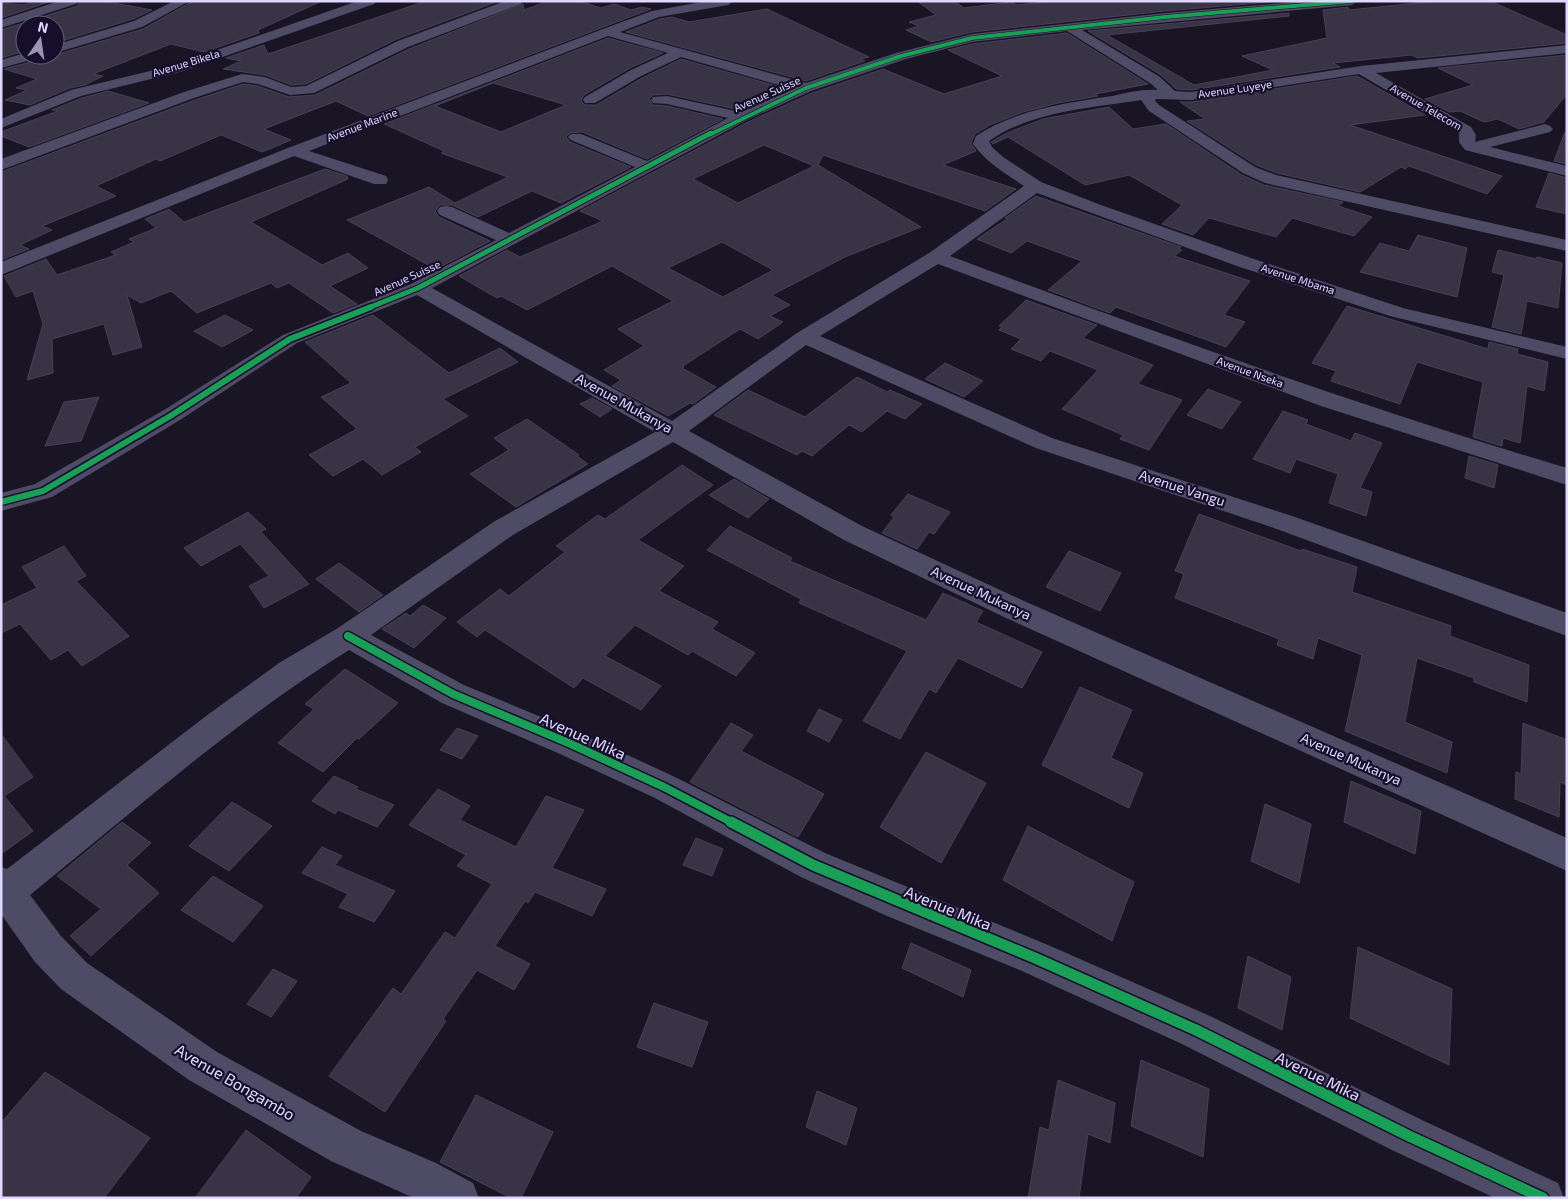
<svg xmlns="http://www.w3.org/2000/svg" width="1568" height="1199" viewBox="0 0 1568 1199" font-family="'Exo 2',sans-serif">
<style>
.building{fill:#393346;stroke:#474058;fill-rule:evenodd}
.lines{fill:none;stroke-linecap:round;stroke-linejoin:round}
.minor{fill:#4e4b66;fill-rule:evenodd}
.cycleway-far4-casing{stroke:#160f2b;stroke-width:5}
.cycleway-far3-casing{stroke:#160f2b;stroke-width:7}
.cycleway-far2-casing{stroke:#160f2b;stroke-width:9}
.cycleway-far1-casing{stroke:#160f2b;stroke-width:11}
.cycleway-casing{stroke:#160f2b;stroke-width:14}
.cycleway-far4{stroke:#1a9f57;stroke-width:4}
.cycleway-far3{stroke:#1a9f57;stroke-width:5}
.cycleway-far2{stroke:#1a9f57;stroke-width:6}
.cycleway-far1{stroke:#1a9f57;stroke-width:8}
.cycleway{stroke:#1a9f57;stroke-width:11}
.labels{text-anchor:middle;stroke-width:4.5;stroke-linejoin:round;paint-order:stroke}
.far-street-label{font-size:11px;fill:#e0d9ff;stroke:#160f2b}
.street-label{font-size:14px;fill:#e0d9ff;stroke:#160f2b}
.near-street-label{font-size:16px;fill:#e0d9ff;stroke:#160f2b}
</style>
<rect width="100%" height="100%" fill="#1a1525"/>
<path class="building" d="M34,1h18l-51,17v-15l23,2z
M80,1h23l49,9 -19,9 -78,24v-18h-30v26l-24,7v-28l76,-24z
M193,1h129l-64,29 1,3 -55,19 -33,-8 -78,30 10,2 -18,9 -15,3 -40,17 -25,-5 22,-10 -11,-2 21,-9 -33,-10 34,-9 4,-5h13l88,-26z
M426,1h73l-102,38 -91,45 -15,1 -26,-10 -42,-6 18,-8 -15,-3 38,-13 4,9z
M548,1h30l23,7 13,-4 17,6 11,-3 9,2 -283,107 -32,-15 -72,28 27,11 -29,12 -41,-17 -61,26 -4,-2 -60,27 20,10 -74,30 10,4 -32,15 9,4 -28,11v-88l194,-72 48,-16 15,2 31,11 26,-2 94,-46 114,-45 1,6z
M917,1h37l10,7 47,-6 6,3 37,-4h228l-117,10 -193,21 -41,10 -25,-12 13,-4 -10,-4 27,-7z
M1436,1h54l77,34v8l-149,15 -7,-3 -78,8 7,4 -149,23 -15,-1 -15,-14 -73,-44 201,-18v3l-182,19 87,50 79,-15 -31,-14 85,-18 -4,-28 25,-3 1,3z
M767,9l102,48 -9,2 5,2 -59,20 -180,-49 34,-13 12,-2 17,5z
M1067,33l81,51 -53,10 3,2 -40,7 -35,9 -33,13 -15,9 -4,9 5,8 -33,14 73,24 -31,22 -162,-56 -5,10 103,62 -76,30 -73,38 18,10 -20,11 13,6 -25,17 -18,-10 -57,37 1,1 -2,1 34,19 -23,17 -3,-1 -22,13 -56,-30 9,-6 -17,-10 40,-24 -26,-17 55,-28 -61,-35 -85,44 -26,-14 -4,2 -38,-22 48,-26 13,7 83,-36 -23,-10 168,-89 64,-29 71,-24 61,25 58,-18 -54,-26 24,-6zM764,145l50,21 -76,37 -45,-24zM722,242l51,28 -50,27 -55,-29z
M608,38l55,15 -33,15 -46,27 -3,6 4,4h11l46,-27 39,-19 106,30 -47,21 -73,-16 -14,1 -4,4 4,6 14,1 56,13 -76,40 -65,-27 -12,1 -4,4 4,5 61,25 -70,36 -29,-12 -54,26 -26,-12h-12l-5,6 4,6 51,24 -48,25 -4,-3 -8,3 -83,-46 82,-33 26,16 53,-26 -67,-24 3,-2 -60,-27zM493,83l73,22 -65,27 -66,-26z
M1567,55v39l-23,28 -25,7 -21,-10 -14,3 -24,-11 -11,1 -24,-13 48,-14 -35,-17z
M1357,76l68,39 -75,10 152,51 -15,18 -78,-28 -4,3 -4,-2 -41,25 -83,-19 -21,-8 -69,-44 18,-2 -25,-17h11z
M108,91l41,12 -120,44 -28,-11v-4l57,-21 -6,-1 30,-12z
M1109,107l24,22 33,-5 76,51 22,10 79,17 -5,4 34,11 -18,19 -62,-18 -16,19 -67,-19 -16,17 -31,-11 20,-19 -53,-30 -44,10 -77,-48 -15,7 -2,-2 16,-9 36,-14z
M1565,132l2,1v31l-13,-3z
M325,169l22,7 1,3 -97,43 71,43 26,-12 20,15 -38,18 27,18 -24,9 -44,-30 -12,5 -6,-5 -74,30 -26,-22 -30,12 -14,-8 15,52 -29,8 -9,-31 -52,15 1,34 -26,7 16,-56 -10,-33 -17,6 -12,-21 42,-17 11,16 59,-20 -5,-3 23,-10 -5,-3 27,-11 -11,-9 22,-9 2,-1 15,13z
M1549,173l18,5v36l-31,-7z
M1036,196l145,51 -2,2 3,1 -8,6 76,25 -26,34 21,7 -19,25 -110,-40 -6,6 -62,-23 34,-29 -55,-20 -16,12 -34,-14 30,-20 -2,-1z
M1418,235l49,13 -10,49 -97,-25 20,-29 29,8z
M1498,250l38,9 1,-2 25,6 -4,45 -31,-7 -6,33 -29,-7 12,-52 -12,-3z
M1026,300l71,25 -14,13 70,27 -15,19 44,16 -33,50 -29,-11 3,-4 -61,-26 36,-39 -48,-19 -9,10 -30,-12 10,-10 -22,-9 3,-3 -3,-1z
M1347,306l141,43 1,-7 29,7 -1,5 31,8 -4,29 -17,-5 -7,57 -17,-5 -1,8 -29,-9 10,-55 -66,-20 -17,42 -69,-23 5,-10 -24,-8z
M225,315l28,15 -31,17 -28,-16z
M373,315l76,58 51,-25 18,14 -75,37 25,17 -53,31 6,5 -39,23 -19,-16 -30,17 -24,-21 48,-26 -36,-32 30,-14 -46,-41z
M945,363l38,18 -19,16 -39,-18z
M857,377l30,15 3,-2 32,14 -17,15 -18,-8 -25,21 -13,-7 -37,31 -10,-5 -5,4 -83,-40 34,-25 57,27z
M1208,389l33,13 -19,27 -35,-14z
M99,397l-18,44 -36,5 19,-44z
M592,398l20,11 -12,8 -20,-13z
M1283,411l25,9 -2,4 45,17 4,-8 27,10 -22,45 12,4 -6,24 -37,-13 9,-29 -42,-15 -6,14 -37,-14z
M527,419l52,36 -2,1 11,8 -72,43 -46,-33 39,-24 -15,-12z
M1469,456l29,9 -4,23 -29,-10z
M682,465l31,20 -75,55 46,26 -25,25 59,31 -6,7 43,24 -19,23 -44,-25 -4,4 -53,-30 -30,31 56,30 -20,24 -58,-32 -9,10 -89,-58 -8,7 -20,-15 43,-33 9,7 56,-44 -9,-6 42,-31 7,4z
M734,479l35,20 -21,19 -39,-23z
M908,494l42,18 -16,22 -5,-2 -12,17 -35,-16 12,-16 -3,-2z
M248,512l18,17 -5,3 48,52 -45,24 -15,-22 20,-10 -29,-32 -39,22 -17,-18z
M1199,514l102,37 1,-2 55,18 -5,25 99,34 -1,10 79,29 -2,37 -53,-20v-4l-57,-20 -12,64 47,20 -5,31 -102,-42 17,-76 -44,-17 -5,21 -36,-14 2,-6 -104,-41 9,-24 -9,-3z
M730,526l62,32 -2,3 136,59 17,-27 40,18 -7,11 66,30 -20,36 -64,-30 -22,35 -7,-4 -29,50 -37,-18 44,-70 -108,-48 2,-4 -94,-49z
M64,546l22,30 -10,5 53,55 -47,30 -14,-16 -17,10 -31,-36 -19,9v-28l36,-17 -15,-21z
M1069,551l52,22 -21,38 -54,-24z
M339,563l44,32 -24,17 -43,-33z
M423,605l23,13 -32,30 -32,-19 24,-16 4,3z
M345,669l53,34 -39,36 -2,-1 -34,34 -45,-29 36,-34 -9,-5z
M1080,687l52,23 -21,48 32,15 -14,35 -87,-43z
M819,709l23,11 -13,22 -22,-11z
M731,723l22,12 -12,16 83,43 -26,43 -108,-55z
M1523,723l44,17v45l-7,-3 -1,35 -44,-18 1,-27 5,2z
M457,728l21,8 -16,23 -22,-9z
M1,734l32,43 -29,19 29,35 -32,23z
M926,752l60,31 -45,80 -61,-36z
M334,776l24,11 -2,2 38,16 -17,22 -39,-17 -3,4 -23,-13z
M1351,781l70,30 -6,43 -71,-32z
M438,789l32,17 -10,14 56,27 30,-51 38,14 -32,58 54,21 -14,27 -57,-24 -7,11 -3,-2 -30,45 35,18 -16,26 -37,-20 -34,49 3,2 -61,91 -56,-36 64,-88 8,6 44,-62 10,6 37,-54 -35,-18 9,-11 -57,-30z
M232,802l40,24 -43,45 -40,-25z
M1265,804l46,20 -12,59 -48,-22z
M122,822l29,21 -24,22 32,28 -68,63 -21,-20 31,-27 -44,-33z
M1028,826l106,56 -22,59 -109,-61z
M696,838l27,11 -11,27 -29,-11z
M322,847l20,9 -7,9 60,26 -21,31 -35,-15 9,-13 -46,-21z
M213,876l50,30 -30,36 -52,-32z
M911,943l60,27 -8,27 -61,-29z
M1358,947l94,42 -3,76 -99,-47z
M1248,956l43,21 -9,53 -44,-22z
M273,969l24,12 -26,36 -24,-13z
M654,1003l54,19 -16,45 -55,-20z
M1141,1060l68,29 -6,68 -72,-31z
M45,1072l105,66 -46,60h-103v-75z
M1058,1080l57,23 -5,40 -22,-9 -9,64h-51l12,-71 9,3z
M817,1091l40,17 -11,37 -40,-18z
M476,1095l77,37 -32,66h-10l-71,-36z
M246,1130l65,47 -15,21h-101z"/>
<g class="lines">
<path class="minor" d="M59,1h19l-2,3 -75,24v-8z
M174,1h16l-48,26 -87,26v-8l79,-24z
M358,1h18l-2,3 -194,68 -99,24 -80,32v-9l70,-29 100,-24z
M505,1h18l-2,3 -113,43 -94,46 -24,2 -32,-11 -15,-2 -49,16 -193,72v-11l183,-67 58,-18 23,3 26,10 15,-1 92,-45z
M707,1h27l-6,4 -69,12 -39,15 186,51 90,-30 76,-19 193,-21 142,-12h51l-6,4 -270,25 78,47 15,14 16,1 170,-26 206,-21v8l-191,20 95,54 5,8 -1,7 70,-18 5,2 3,3 -3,3 -60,15 77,19v10l-102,-26 -6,-8v-9l-100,-59 -168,26 -35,-1 -1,2 4,4 96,62 21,8 291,65v11l-302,-68 -22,-10 -94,-62 -8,-11c-50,8 -109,11 -152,41l3,6 11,10 38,25 60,23 150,53 152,50 164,39v12l-177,-43 -153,-50 -200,-73 -87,63c204,76 408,150 617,212v17l-246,-79 -383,-142 -118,72 232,102 240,78 275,97v23l-293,-108 -238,-80 -230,-103 -117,86 173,95 162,75 543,237v33l-563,-254 -160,-77 -171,-98 -160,93 -142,100 93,50 118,49 93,43 150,76 223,92 162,71 214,105 134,62 6,15h-69l-101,-47 -212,-107 -160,-73 -135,-55 -86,-39 -148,-80 -93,-43 -118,-51 -93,-53c-114,71 -215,161 -319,245l31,41 26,27 130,89 144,79 75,32 37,20 6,15h-65l-83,-37 -142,-81 -128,-91 -26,-27 -34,-48v-47l6,2 199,-153 73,-53 59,-35 157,-107 160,-89 -238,-137 -120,48 -117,77 -128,77 -51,14v-18l34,-9 129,-74 119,-75 128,-51 85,-44 -56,-25 -3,-4 3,-4 6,-1 6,1 57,26 126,-66 -64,-27 -3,-3 3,-3h10l66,27 81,-43 -61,-14 -14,-1 -2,-3 2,-3 14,-1 73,16 53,-23 -112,-32 -40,19 -46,27h-10l-2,-3 2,-3 46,-27 37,-17 -60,-17 -299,115 77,25 2,4 -2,4h-12l-80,-28 -293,119v-13l287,-114 315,-119 49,-18zM1067,31l83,52 8,7c-16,-1 -31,3 -46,6 -47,7 -97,14 -136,40l-3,8c13,18 33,30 51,42l-95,67 -132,80 -125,88 -240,-133 315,-168 64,-29 95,-32 66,-17z
M25,53v2h15l-2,3 -37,10v-8z"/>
<g class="cycleway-far4-casing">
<path id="cycleway-far4" d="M709,135l97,-47 95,-32 71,-18 193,-21 187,-16"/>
</g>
<g class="cycleway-far3-casing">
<path id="cycleway-far3" d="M368,308l50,-20 293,-155"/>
</g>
<g class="cycleway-far2-casing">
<path id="cycleway-far2" d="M1,502l42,-11 129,-76 118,-76 81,-32"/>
</g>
<g class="cycleway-far1-casing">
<path id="cycleway-far1" d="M348,636l105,58 118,50 93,43 69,36"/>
</g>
<g class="cycleway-casing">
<path id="cycleway" d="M731,822l82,43 222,93 161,72 213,106 134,62"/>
</g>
<use href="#cycleway-far4" class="cycleway-far4"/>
<use href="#cycleway-far3" class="cycleway-far3"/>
<use href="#cycleway-far2" class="cycleway-far2"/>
<use href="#cycleway-far1" class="cycleway-far1"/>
<use href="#cycleway" class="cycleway"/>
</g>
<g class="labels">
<g class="far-street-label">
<text transform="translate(186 63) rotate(-17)" y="4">Avenue Bikela</text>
<text transform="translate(1235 89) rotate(-8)" y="4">Avenue Luyeye</text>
<text transform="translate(767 94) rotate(-24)" y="4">Avenue Suisse</text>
<text transform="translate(1426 107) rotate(30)" y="4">Avenue Telecom</text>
<text transform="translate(362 125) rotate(-21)" y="4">Avenue Marine</text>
<text transform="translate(407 278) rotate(-24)" y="4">Avenue Suisse</text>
<text transform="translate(1298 279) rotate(18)" y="4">Avenue Mbama</text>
<text transform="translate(1250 372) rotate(20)" y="4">Avenue Nseka</text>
</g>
<g class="street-label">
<text transform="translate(624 403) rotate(29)" y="5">Avenue Mukanya</text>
<text transform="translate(1182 488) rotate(18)" y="5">Avenue Vangu</text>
<text transform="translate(981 593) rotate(25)" y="5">Avenue Mukanya</text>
<text transform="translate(1351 759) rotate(24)" y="5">Avenue Mukanya</text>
</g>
<g class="near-street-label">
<text transform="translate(583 736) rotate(24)" y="6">Avenue Mika</text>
<text transform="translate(948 908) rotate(22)" y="6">Avenue Mika</text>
<text transform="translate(1318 1076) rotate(26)" y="6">Avenue Mika</text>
<text transform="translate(235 1082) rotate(30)" y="6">Avenue Bongambo</text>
</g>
</g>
<rect width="1568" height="1199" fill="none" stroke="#e0d9ff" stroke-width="5"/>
<g transform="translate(40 40) rotate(13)"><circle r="24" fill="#160f2b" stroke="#676080"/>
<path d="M0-4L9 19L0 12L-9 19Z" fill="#9b94b3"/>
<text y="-8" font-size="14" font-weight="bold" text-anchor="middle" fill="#e0d9ff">N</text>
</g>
</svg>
